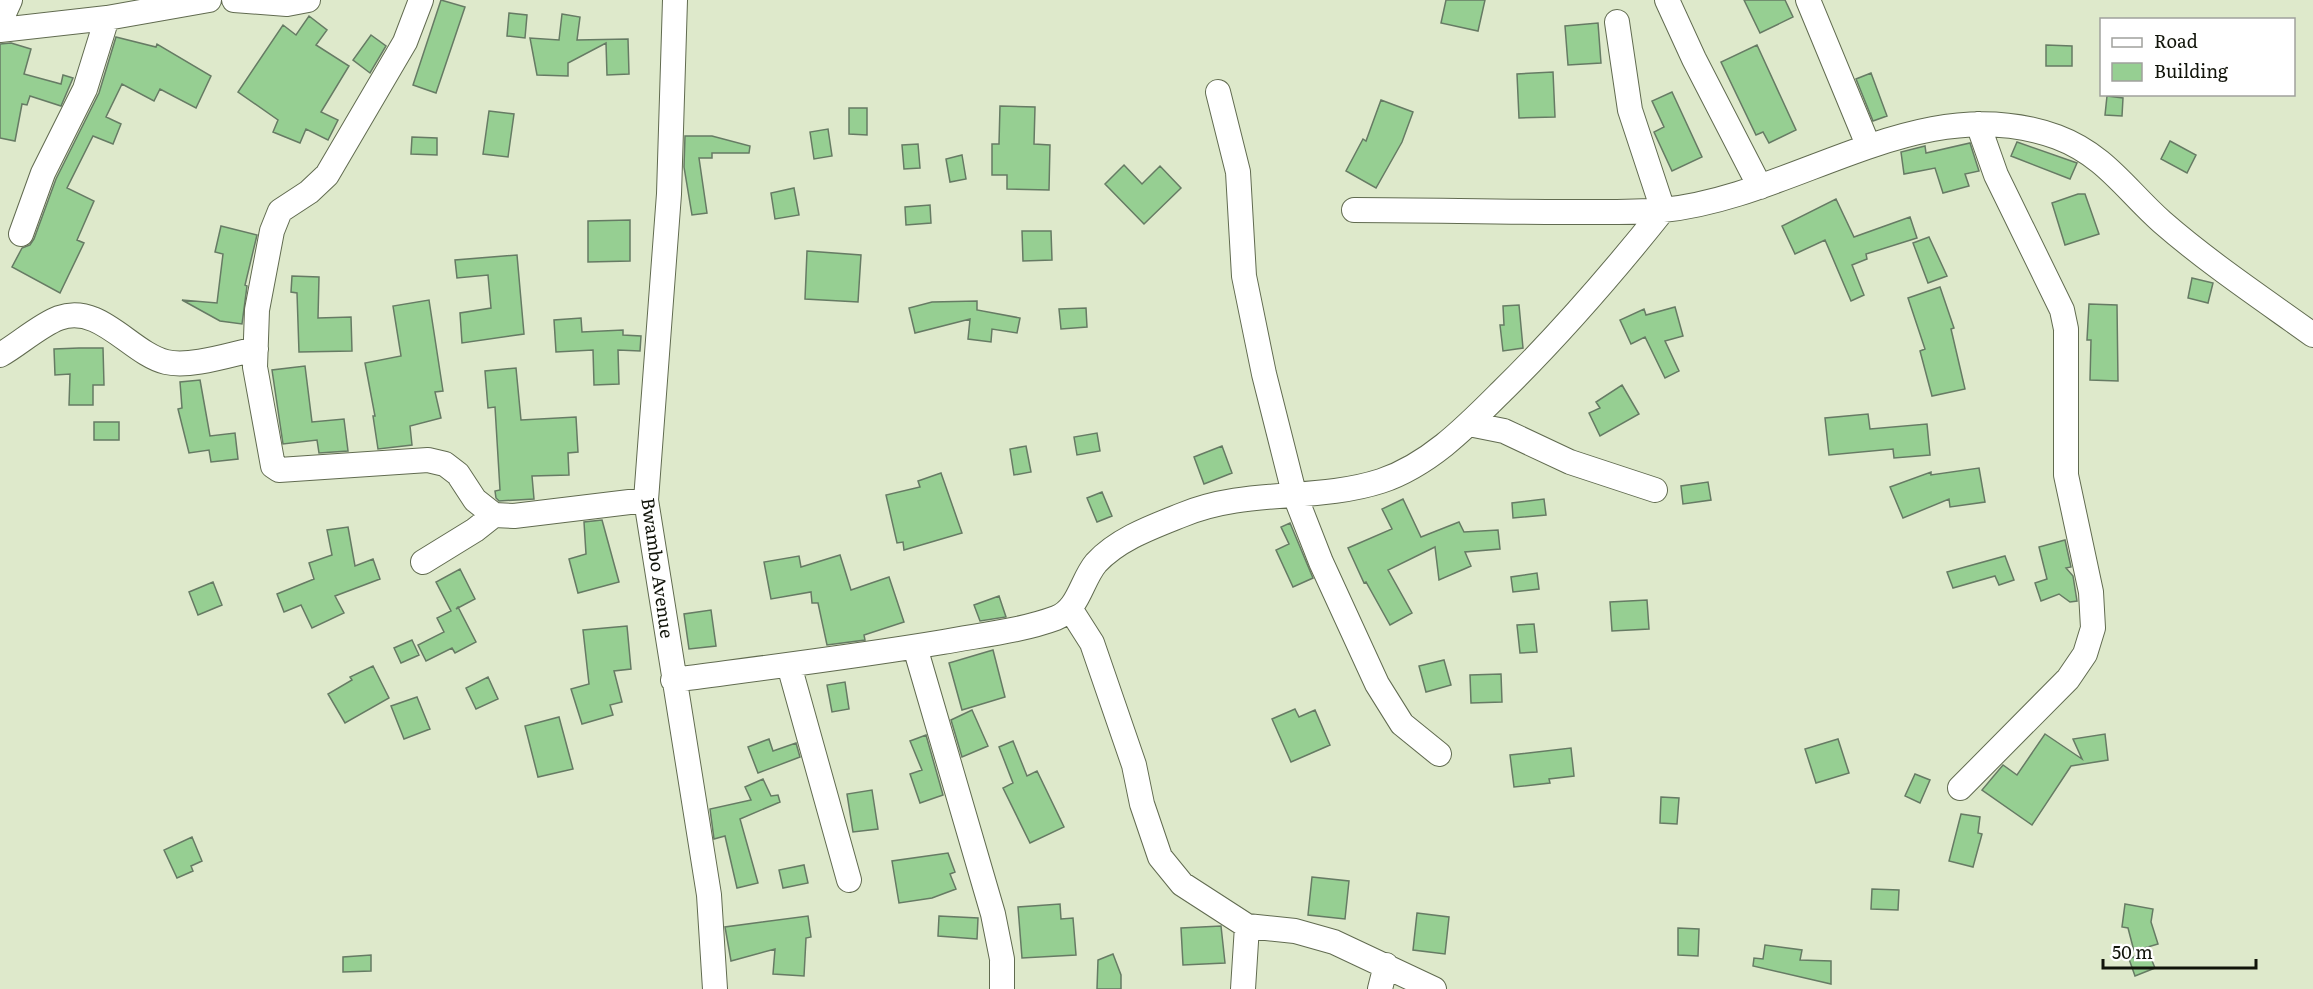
<svg xmlns="http://www.w3.org/2000/svg" width="2313" height="989" viewBox="0 0 2313 989" font-family="Literata,serif">
<style>
.building{fill:#96cf92;stroke:#667b64;stroke-width:1.5}
.lines{fill:none;stroke-linecap:round;stroke-linejoin:round}
.street-casing{stroke:#616b50;stroke-width:26}
.street{stroke:#fff;stroke-width:24}
.labels{text-anchor:middle;stroke-width:6;stroke-linejoin:round;paint-order:stroke}
.street-label{font-size:18px;fill:#11140a;stroke:#fff}
</style>
<rect width="100%" height="100%" fill="#dee9cb"/>
<path class="building" d="M441,0l24,7 -29,86 -23,-8z
M1446,0h39l-7,31 -37,-8z
M1744,0h41l8,17 -33,16z
M509,13l18,2 -2,23 -18,-2z
M562,14l18,3 -3,23 51,-1 1,35 -22,1 -1,-32 -38,20v13l-31,-1 -7,-37 29,2z
M309,16l18,14 -11,15 33,21 -28,46 17,8 -10,20 -22,-11 -6,14 -27,-11 5,-12 -40,-28 45,-67 13,10z
M1598,23l3,40 -33,2 -3,-39z
M371,35l15,11 -16,27 -17,-13z
M116,37l40,10 1,-3 54,32 -15,32 -36,-19 -6,12 -32,-17 -16,33 15,7 -8,20 -20,-8 -26,52 27,13 -17,39 7,3 -24,50 -48,-26 10,-19 8,-3 4,-6 22,-60 43,-86z
M11,43l20,6 -7,25 37,10 2,-9 10,3 -12,28 -31,-10 -3,9 -5,-1 -7,37 -15,-3v-94z
M1757,45l39,85 -27,13 -6,-11 -7,3 -35,-73z
M2046,45l26,1v20h-26z
M1553,72l2,45 -36,1 -2,-44z
M1871,73l16,43 -14,5 -17,-42z
M1672,92l30,65 -30,14 -18,-39 10,-5 -12,-26z
M2107,96l16,2 -1,18 -17,-1z
M1381,100l32,12 -11,30 -26,46 -30,-17 17,-32 3,2z
M1000,106l35,1 -1,37 16,1 -1,45 -42,-1v-14h-15v-31h7z
M849,108h18v27l-18,-1z
M489,111l25,3 -6,43 -25,-3z
M828,129l4,27 -18,3 -4,-27z
M685,136h27l38,10 -1,7h-37v5h-13l8,55 -15,2 -8,-48z
M412,137l25,1v17l-26,-1z
M2170,141l26,14 -9,18 -26,-14z
M2017,142l60,21 -7,16 -59,-23z
M1970,143l9,28 -14,3 4,12 -26,7 -8,-25 -31,6 -3,-22 24,-6 1,7z
M918,144l2,24 -16,1 -2,-24z
M962,155l4,24 -16,3 -4,-23z
M1124,165l18,19 18,-18 21,22 -37,36 -39,-40z
M794,188l5,27 -24,4 -4,-26z
M2078,194h7l14,40 -34,11 -13,-42z
M1836,199l18,38 56,-20 7,21 -51,16 1,5 -15,6 12,30 -13,6 -26,-61 -30,14 -13,-28z
M930,205l1,18 -25,2 -1,-18z
M630,220v41l-42,1v-41z
M221,226l36,9 -12,50 2,1 -5,38 -22,-3 -38,-21 35,3 6,-49 -8,-2z
M1022,231h29l1,29 -29,1z
M1929,237l18,39 -19,7 -15,-40z
M807,251l54,4 -3,47 -53,-3z
M517,255l7,79 -62,9 -2,-30 31,-5 -3,-33 -31,3 -2,-18z
M292,276l27,1 -1,41 33,-1 1,34 -53,1 -2,-59 -6,-1z
M2192,278l21,5 -5,20 -20,-5z
M1940,287l14,41 -3,1 14,60 -33,7 -12,-45 5,-2 -17,-51z
M429,300l14,91 -8,1 6,26 -31,8 2,19 -34,4 -5,-33h2l-10,-53 36,-7 -8,-50z
M977,301v9l43,8 -3,15 -25,-4 -1,13 -23,-3 2,-20 -55,14 -6,-25 23,-6z
M2089,304l28,1 1,76 -28,-1 1,-40h-4z
M1519,305l4,43 -20,3 -3,-26h4l-1,-19z
M1675,307l8,29 -18,5 14,30 -14,7 -20,-41 -14,7 -11,-24 24,-11 2,6z
M1086,308l1,19 -26,2 -2,-20z
M581,318l1,14 41,-2v5l18,1 -1,15 -22,-1 1,34 -25,1 -1,-35 -37,2 -2,-32z
M79,348h24l1,37h-11v20h-24l1,-31 -15,1 -1,-26z
M305,366l7,56 32,-3 4,32 -29,2 -2,-13 -34,4 -11,-74z
M516,368l5,52 55,-3 2,35 -10,1 1,22 -37,1 2,23 -35,2 -3,-3 -1,-7 5,-1 -5,-83 -7,1 -3,-37z
M200,380l10,56 25,-3 3,26 -27,3 -2,-12 -20,3 -11,-44 4,-1 -2,-26z
M1622,385l17,29 -39,22 -11,-23 11,-5 -4,-6z
M1868,414l2,15 57,-5 3,31 -36,3 -1,-9 -64,6 -4,-37z
M94,422h25v18h-25z
M1097,433l3,18 -23,4 -3,-18z
M1026,446l5,26 -17,3 -4,-26z
M1222,446l10,27 -28,11 -10,-27z
M1979,468l6,34 -35,5 -1,-8 -46,19 -13,-31 41,-15v3z
M941,473l21,60 -58,17 -1,-8 -6,1 -11,-48 34,-8 -2,-6z
M1708,482l3,18 -28,4 -2,-18z
M1102,492l10,24 -15,6 -10,-24z
M1403,499l18,38 38,-15 5,10 34,-2 2,19 -35,3 6,14 -32,14 -4,-33 -47,23 24,43 -22,12 -24,-43 -2,1 -16,-35 44,-19 -10,-20z
M1544,499l2,16 -33,3 -1,-15z
M602,520l17,62 -41,11 -9,-34 17,-5 -2,-32z
M1290,523l23,55 -20,9 -17,-37 13,-6 -8,-17z
M348,527l7,39 18,-7 7,20 -45,17 9,17 -32,15 -11,-23 -17,7 -7,-18 37,-15 -5,-16 23,-8 -5,-25z
M2065,540l6,27 -5,1 7,8 4,25 -7,1 -11,-8 -18,7 -6,-18 12,-4 -8,-32z
M840,555l11,35 38,-13 15,45 -40,13 1,5 -38,5 -9,-42h-6l-1,-11 -40,7 -7,-37 35,-6 2,11z
M2005,556l9,24 -15,5 -4,-9 -42,12 -6,-16z
M460,569l15,30 -19,10 2,-2 18,35 -21,11 -3,-5 -26,13 -8,-16 26,-13 -7,-14 14,-7 -15,-29z
M1537,573l2,16 -26,3 -2,-15z
M213,582l9,23 -24,10 -9,-23z
M999,596l7,21 -26,4 -6,-16z
M1647,600l2,29 -37,2 -2,-29z
M711,610l5,36 -27,3 -5,-35z
M1534,624l3,28 -17,1 -3,-28z
M627,626l4,43 -17,2 8,31 -12,3 3,10 -31,9 -11,-35 18,-5 -6,-54z
M412,640l7,15 -18,8 -7,-15z
M993,650l12,47 -43,13 -13,-47z
M1444,660l7,25 -25,7 -7,-26z
M373,666l16,32 -44,25 -17,-29 24,-14 -2,-3z
M1501,674l1,28 -31,1 -1,-28z
M488,677l10,22 -22,10 -10,-21z
M845,682l4,27 -17,3 -5,-27z
M417,697l13,32 -26,10 -13,-33z
M1295,709l4,8 16,-7 15,35 -39,17 -19,-43z
M972,710l16,36 -26,11 -11,-37z
M559,717l14,52 -35,8 -13,-51z
M2045,734l37,25 -9,-20 32,-5 3,26 -37,6 -39,59 -50,-35 21,-25 14,10z
M926,735l17,60 -23,8 -10,-29 12,-4 -12,-29z
M769,739l4,12 23,-8 4,14 -42,16 -10,-26z
M1838,739l11,34 -33,10 -11,-34z
M1013,741l14,35 10,-5 27,56 -34,16 -27,-55 10,-5 -14,-36z
M1571,748l3,28 -25,3 1,4 -36,4 -4,-32z
M1915,774l15,6 -10,23 -15,-7z
M763,779l8,17 7,-1 2,7 -40,17 18,64 -21,5 -12,-52 -11,3 -4,-30 41,-9 -6,-13z
M872,790l6,39 -25,3 -6,-38z
M1661,797l18,1 -2,26 -17,-1z
M1961,814l19,3 -2,16 4,1 -9,33 -24,-6z
M192,837l10,24 -11,5 2,5 -16,7 -13,-28z
M948,853l7,19 -5,2 6,15 -24,9 -33,5 -7,-42z
M804,865l4,18 -25,5 -4,-18z
M1312,877l37,4 -4,38 -37,-4z
M1872,889l27,1 -1,20 -27,-1z
M1060,904l1,15 12,-1 3,37 -54,3 -4,-51z
M2125,904l28,5 -2,13 7,22 -24,7 -6,-23 -6,-1z
M1417,913l32,4 -4,37 -32,-4z
M808,916l3,21 -5,1 -2,38 -31,-2 2,-25 -44,12 -6,-34z
M939,916l39,2 -1,21 -39,-3z
M1221,926l4,37 -42,2 -2,-37z
M1678,928l21,1 -1,27 -20,-1z
M1765,945l37,5 -2,10 31,1v23l-78,-18 1,-8 9,1z
M2148,951l7,17 -20,8 -6,-17z
M1113,954l8,21v14h-24l1,-29z
M371,955v16l-28,1v-15z"/>
<g class="lines">
<g class="street-casing">
<path id="street" d="M234,0l53,4 21,-4
M421,0l-16,42 -78,133 -18,17 -29,19 -8,20 -15,79 -2,57 18,99 6,4 149,-10 17,4 13,10 17,26 19,15 20,1 132,-16
M675,0l-6,194 -23,306 63,395 6,94
M1667,0l27,59 66,128
M1808,0l60,145
M0,22l10,-22
M0,30l107,-12 102,-18
M1218,92l20,80 6,104 20,98 30,119 27,69 56,122 25,40 37,30
M1354,210c70,0 140,2 210,2 33,0 67,1 99,-2 133,-13 258,-123 394,-73 48,18 69,53 105,85 47,41 101,77 151,113
M21,234l22,-61 42,-84 22,-71
M0,355c18,-10 40,-30 59,-37 41,-15 71,35 107,44 24,6 66,-8 90,-13
M1469,424l35,7 66,31 85,28
M423,562l52,-32 19,-15
M1071,610l21,33 42,122 8,39 18,53 22,27 65,42 48,5 39,11 100,47
M915,647l78,267 9,45v30
M789,665l60,215
M673,680c90,-12 180,-23 270,-38 37,-7 78,-11 113,-24 23,-9 25,-37 40,-55 22,-24 56,-36 86,-48 64,-27 134,-13 199,-34 48,-16 85,-54 120,-89 58,-57 111,-118 162,-182l-33,-100 -13,-88
M1960,788l108,-109 17,-25 8,-26 -2,-36 -25,-117v-146l-4,-19 -66,-135 -18,-51
M1243,989l4,-63
M1380,989l6,-24"/>
</g>
<use href="#street" class="street"/>
</g>
<g class="labels">
<g class="street-label">
<text transform="translate(657 568) rotate(82)" y="6">Bwambo Avenue</text>
</g>
</g>
<rect x="2100" y="18" width="195" height="78" fill="#ffffff" stroke="#a0a19d" stroke-width="1.5"/>
<rect x="2112" y="38" width="30" height="9" fill="#ffffff" stroke="#a0a19d" stroke-width="1.5"/>
<text x="2154" y="48" font-size="18" fill="#11140a">Road</text>
<rect x="2112" y="63" width="30" height="18" fill="#96cf92" stroke="#a0a19d" stroke-width="1.5"/>
<text x="2154" y="78" font-size="18" fill="#11140a">Building</text>
<path d="M2103 959v9h153v-9" fill="none" stroke="#11140a" stroke-width="3"/>
<text x="2112" y="959" font-size="18" fill="#11140a" stroke="#ffffff" stroke-width="4.5" paint-order="stroke">50 m</text>
</svg>
